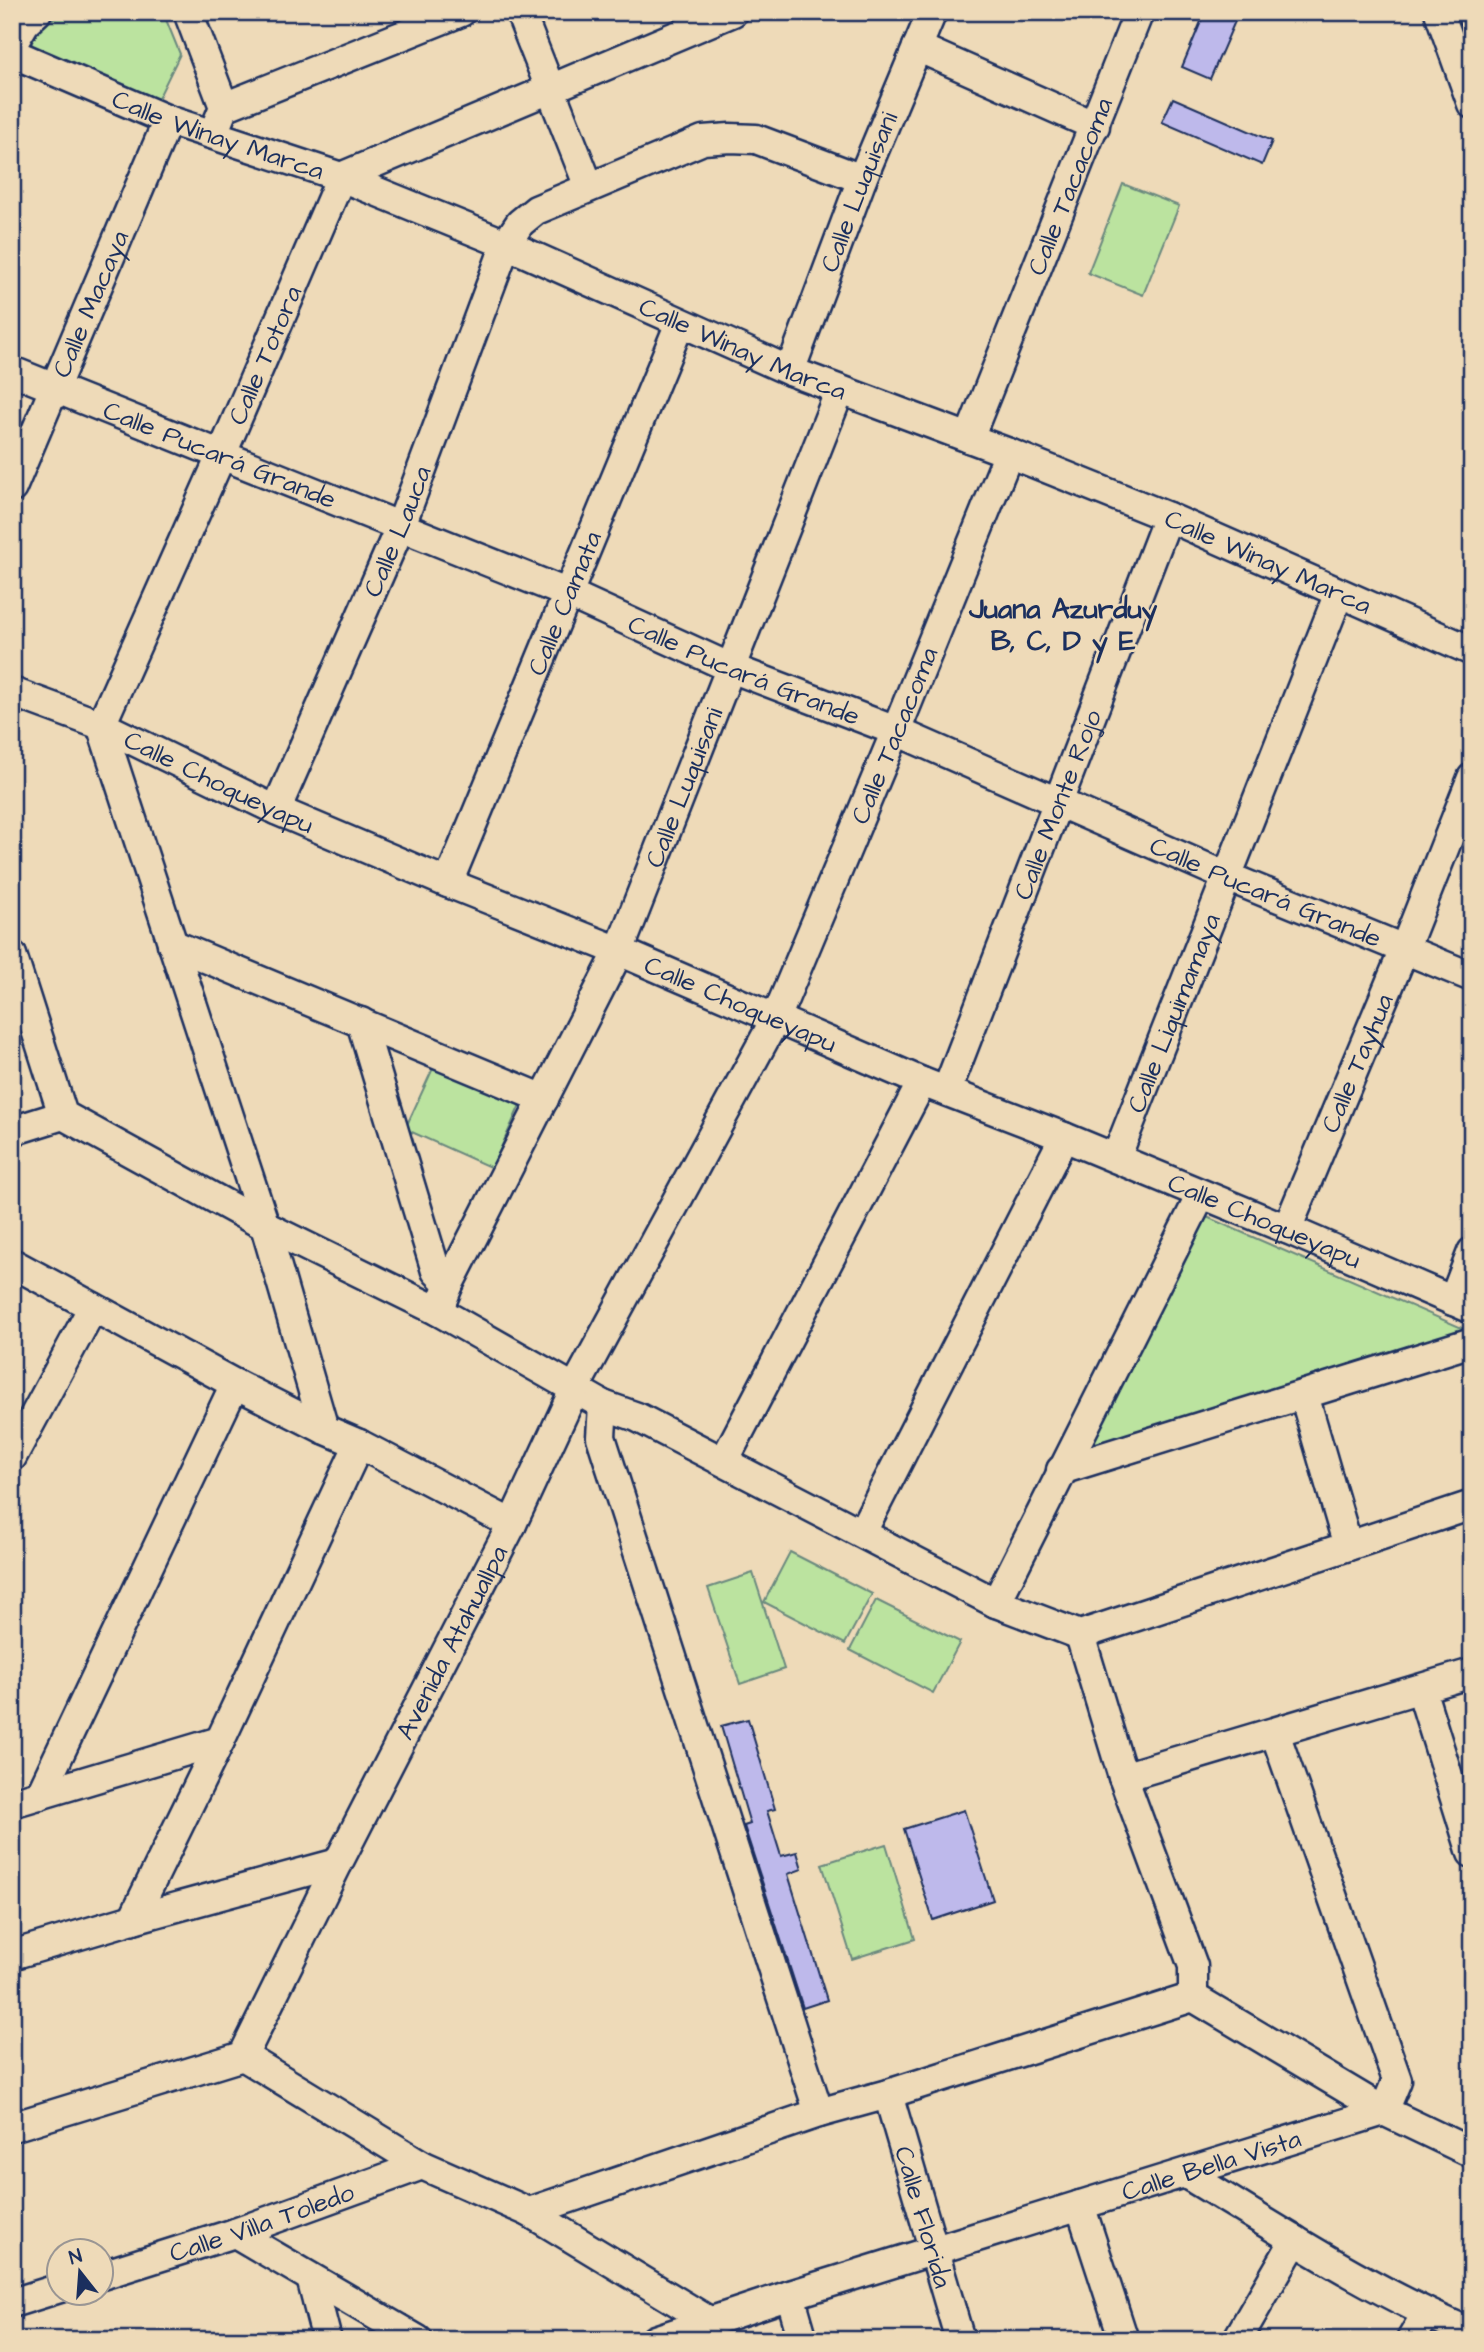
<svg xmlns="http://www.w3.org/2000/svg" width="1484" height="2352" viewBox="0 0 1484 2352" font-family="'Architects Daughter',sans-serif">
<style>
.green{fill:#bbe39f;stroke:#6b897e;stroke-width:2}
.building{fill:#beb9eb;stroke:#1b2f5e;stroke-width:2}
.lines{fill:none;stroke-linecap:round;stroke-linejoin:round}
.minor-casing{stroke:#1b2f5e;stroke-width:33}
.minor{stroke:#eedab8;stroke-width:28}
.labels{text-anchor:middle;stroke-width:5;stroke-linejoin:round;paint-order:stroke}
.street-label{font-size:26px;fill:#1b2f5e;stroke:#eedab8}
.neighbourhood-label{font-size:28px;font-weight:bold;fill:#1b2f5e;stroke:#eedab8}
</style>
<rect width="100%" height="100%" fill="#eedab8"/>
<filter id="ink" filterUnits="userSpaceOnUse"><feTurbulence type="fractalNoise" baseFrequency=".0143" numOctaves="2"/><feDisplacementMap in="SourceGraphic" scale="14" xChannelSelector="R" yChannelSelector="G"/><feConvolveMatrix kernelMatrix="1 2 1 2 8 2 1 2 1" color-interpolation-filters="sRGB"/></filter>
<g filter="url(#ink)">
<path class="green" d="M68,12h95l17,42 -25,51 -121,-55 -4,-11 11,-15z
M1123,184l56,22 -36,89 -55,-22z
M434,1066l86,39 -28,63 -87,-39z
M1202,1215l267,116 -381,119z
M790,1552l82,42 -27,50 -81,-42z
M753,1573l31,96 -44,15 -32,-96z
M876,1600l84,42 -27,51 -83,-43z
M886,1844l29,95 -63,20 -30,-95z"/>
<path class="building" d="M1205,12h34l-29,67 -28,-12z
M1173,98l99,43 -10,24 -100,-43z
M748,1719l27,90 -8,2 14,45 16,-4 5,17 -14,5 39,126 -24,8 -59,-182 6,-2 -29,-98z
M964,1810l29,90 -60,20 -29,-91z"/>
<g class="lines">
<g class="minor-casing">
<g id="minor">
<path d="M188,12l36,95 -7,17"/>
<path d="M520,12l69,175"/>
<path d="M1439,12l33,92"/>
<path d="M12,45l13,-22 12,-11"/>
<path d="M917,47l178,79"/>
<path id="s1" d="M12,53l156,67 173,57 165,67 284,127 219,82 159,64 304,134"/>
<path d="M224,107l237,-95"/>
<path id="s2" d="M12,371l557,223 162,74 165,63 332,146 244,100"/>
<path id="s3" d="M790,371l72,-192 70,-167"/>
<path id="s4" d="M969,438l170,-426"/>
<path id="s5" d="M12,488l156,-368"/>
<path id="s6" d="M12,692l89,33 175,85 172,73 171,68 303,131 142,55 223,92 185,80"/>
<path id="s7" d="M276,810l125,-285 105,-281 14,-21 16,-13 167,-70 27,-2 26,1 106,40"/>
<path id="s8" d="M448,883l232,-560"/>
<path d="M172,944l372,155"/>
<path d="M12,955l51,160 202,111 173,85 165,94 34,12 359,186 84,32 392,-130"/>
<path d="M361,1022l75,249 13,13"/>
<path id="s9" d="M947,1090l221,-573"/>
<path d="M12,1131l51,-16"/>
<path id="s10" d="M1116,1158l223,-565"/>
<path id="s11" d="M1287,1229l117,-279 68,-172"/>
<path d="M12,1263l223,121 89,45 35,15 153,80"/>
<path d="M1453,1301l19,-49"/>
<path id="s12" d="M438,1311l11,-27 170,-333 221,-561"/>
<path d="M1304,1395l44,151"/>
<path d="M603,1405l-2,32 218,676"/>
<path id="s13" d="M324,1429l-59,-203 -164,-501 120,-269 120,-279 392,-165"/>
<path d="M12,1457l81,-150"/>
<path d="M724,1461l198,-379"/>
<path d="M1061,1470l411,-128"/>
<path d="M862,1532l202,-395"/>
<path d="M996,1603l205,-408"/>
<path d="M1421,1689l51,164"/>
<path d="M1123,1777l349,-104"/>
<path d="M40,1795l195,-411"/>
<path d="M12,1803l208,-62"/>
<path d="M133,1919l87,-178 139,-297"/>
<path d="M12,1955l121,-36 205,-56"/>
<path d="M1193,1997l191,114 88,42"/>
<path d="M243,2056l179,109 107,47 180,109"/>
<path id="s14" d="M888,2094l72,246"/>
<path id="s15" d="M12,2127l231,-71 95,-193 174,-339 63,-136 201,-370 120,-287 113,-278"/>
<path d="M1186,2174c93,56 185,117 286,159"/>
<path d="M1080,2205l44,135"/>
<path d="M529,2212l290,-99 69,-19 305,-97v-31l-70,-189 -43,-142"/>
<path d="M235,2233l183,107"/>
<path id="s16" d="M102,2275l133,-42 187,-68"/>
<path d="M311,2278l16,62"/>
<path d="M790,2295l13,45"/>
<path d="M12,2303l48,-15"/>
<path id="s17" d="M655,2340l135,-45 594,-184 13,-31 -122,-347"/>
<path d="M1237,2340l58,-100"/>
<path d="M1411,2340l15,-26"/>
</g>
</g>
<use href="#minor" class="minor"/>
</g>
</g>
<g class="labels">
<g class="street-label">
<text dy="9" stroke="none"><textPath href="#s1" startOffset="222">Calle Winay Marca</textPath></text>
<text dy="9" stroke="none"><textPath href="#s4" startOffset="271">Calle Tacacoma</textPath></text>
<text dy="9" stroke="none"><textPath href="#s3" startOffset="192">Calle Luquisani</textPath></text>
<text dy="9" stroke="none"><textPath href="#s5" startOffset="200">Calle Macaya</textPath></text>
<text dy="9" stroke="none"><textPath href="#s1" startOffset="789">Calle Winay Marca</textPath></text>
<text dy="9" stroke="none"><textPath href="#s13" startOffset="1143">Calle Totora</textPath></text>
<text dy="9" stroke="none"><textPath href="#s2" startOffset="224">Calle Pucará Grande</textPath></text>
<text dy="9" stroke="none"><textPath href="#s7" startOffset="304">Calle Lauca</textPath></text>
<text dy="9" stroke="none"><textPath href="#s1" startOffset="1356">Calle Winay Marca</textPath></text>
<text dy="9" stroke="none"><textPath href="#s8" startOffset="303">Calle Camata</textPath></text>
<text dy="9" stroke="none"><textPath href="#s2" startOffset="791">Calle Pucará Grande</textPath></text>
<text dy="9" stroke="none"><textPath href="#s15" startOffset="1715">Calle Tacacoma</textPath></text>
<text dy="9" stroke="none"><textPath href="#s6" startOffset="226">Calle Choqueyapu</textPath></text>
<text dy="9" stroke="none"><textPath href="#s12" startOffset="579">Calle Luquisani</textPath></text>
<text dy="9" stroke="none"><textPath href="#s9" startOffset="306">Calle Monte Rojo</textPath></text>
<text dy="9" stroke="none"><textPath href="#s2" startOffset="1358">Calle Pucará Grande</textPath></text>
<text dy="9" stroke="none"><textPath href="#s6" startOffset="793">Calle Choqueyapu</textPath></text>
<text dy="9" stroke="none"><textPath href="#s10" startOffset="156">Calle Liquimamaya</textPath></text>
<text dy="9" stroke="none"><textPath href="#s11" startOffset="180">Calle Tayhua</textPath></text>
<text dy="9" stroke="none"><textPath href="#s6" startOffset="1360">Calle Choqueyapu</textPath></text>
<text dy="9" stroke="none"><textPath href="#s15" startOffset="705">Avenida Atahuallpa</textPath></text>
<text dy="9" stroke="none"><textPath href="#s17" startOffset="583">Calle Bella Vista</textPath></text>
<text dy="9" stroke="none"><textPath href="#s14" startOffset="128">Calle Florida</textPath></text>
<text dy="9" stroke="none"><textPath href="#s16" startOffset="168">Calle Villa Toledo</textPath></text>
</g>
<g class="neighbourhood-label">
<text x="1063" y="618">Juana Azurduy<tspan x="1063" dy="32">B, C, D y E</tspan></text>
</g>
</g>
<rect width="1484" height="2352" fill="none" stroke="#eedab8" stroke-width="42"/>
<rect x="21" y="21" width="1442" height="2310" fill="none" stroke="#1b2f5e" stroke-width="2.5" filter="url(#ink)"/>
<g transform="translate(80 2272) rotate(343)"><circle r="33" fill="#eedab8" stroke="#9a9694" stroke-width="2"/>
<path d="M0-5L12 26L0 18L-12 26Z" fill="#1b2f5e"/>
<text y="-10" font-size="19" font-weight="bold" text-anchor="middle" fill="#1b2f5e">N</text>
</g>
</svg>
